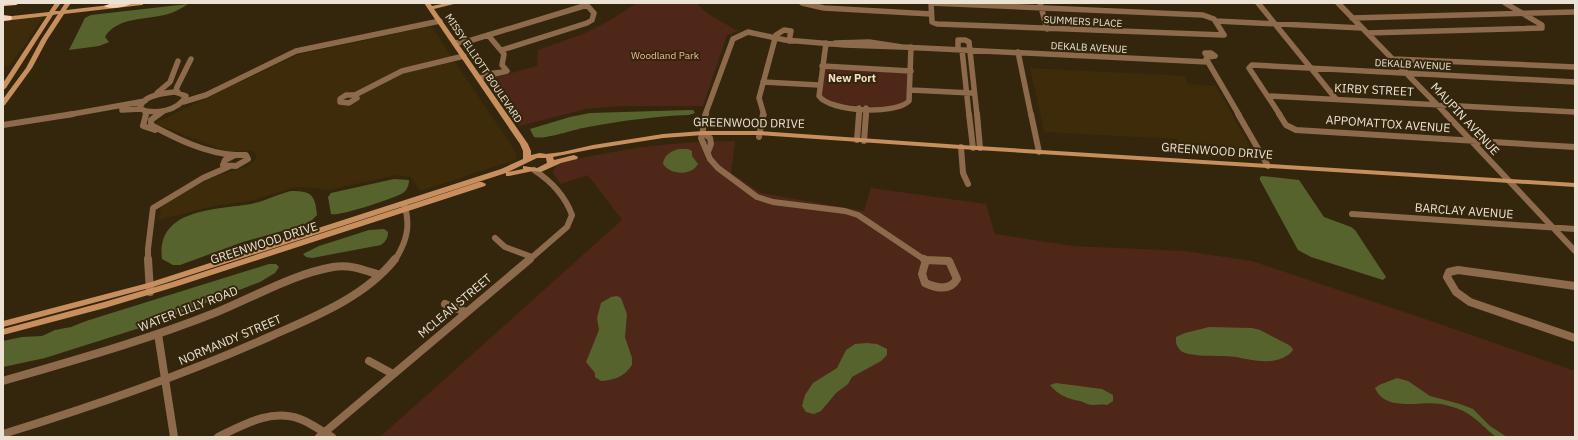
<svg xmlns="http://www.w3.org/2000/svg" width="1578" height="440" viewBox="0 0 1578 440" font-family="'IBM Plex Sans',sans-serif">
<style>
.built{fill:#3d2b0a}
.green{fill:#4e2719}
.water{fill:#57632d}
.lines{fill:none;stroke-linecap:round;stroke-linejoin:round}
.street-far2{stroke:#8e6a4c;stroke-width:5.5}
.street-far1{stroke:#8e6a4c;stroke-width:6}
.street{stroke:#8e6a4c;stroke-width:8}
.secondary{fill:#c78e5e;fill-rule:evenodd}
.highway{fill:#f6d1b5;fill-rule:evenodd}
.labels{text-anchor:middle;stroke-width:4;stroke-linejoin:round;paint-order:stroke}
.far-street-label{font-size:10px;fill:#ebe2d3;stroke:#34260d}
.far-park-label{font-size:10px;fill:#f9b49c;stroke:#34260d}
.far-neighbourhood-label{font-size:11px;font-weight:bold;fill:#f1dfc2;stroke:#34260d}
.street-label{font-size:12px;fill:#ebe2d3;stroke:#34260d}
</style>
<rect width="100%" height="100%" fill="#34260d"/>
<path class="built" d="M40,16l3,1 -19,29 -14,19 -7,2v-46z
M431,26l86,128 -1,5 -7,3 -89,29 -9,-14 -14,-2 -69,15 -25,-3 -10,1 -43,13 -37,5 -54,14 2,-13 2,-3 52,-28 34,-10 8,-9 -3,-5 -4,-2 -20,2 -7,-2 -67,-26 1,-2 140,-67z
M1030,68l154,8 4,8 28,2 42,74 -74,-5 -7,-16 -133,-7z"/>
<path class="green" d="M637,3h59l12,11 30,17 -11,4 -24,71h-82l-35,3 -67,17 -32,-46 50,-14 1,-16 45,-16 26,-13z
M825,69l83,4 -1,26 -13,8h-19l-44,-4 -10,-8z
M735,141l-4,32 30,20 103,18 7,-23 115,16 9,30 78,12 111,5 68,10 173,58 150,52v66h-1195l242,-217 -34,-45 -27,9 -8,-11v-3l4,-5c16,-6 33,-9 50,-12 42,-8 85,-12 128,-12z"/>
<path class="water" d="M188,4c-6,4 -13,8 -20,10 -19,6 -51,2 -63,23l4,5 -10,4 -30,4 16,-32 6,-3z
M690,110h3l2,3 -6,2c-34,1 -68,6 -101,12 -14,2 -42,13 -54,10l-4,-8 40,-12 20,-4z
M679,149h9l4,2v5l6,8c-6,12 -28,11 -35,0 1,-9 8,-13 16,-15z
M1262,176l37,4 25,37 27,10 4,3 31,47 -3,3 -72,-23 -13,-7 -38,-70v-3z
M394,179l15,1c0,5 -2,10 -6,13 -8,5 -65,24 -72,21l-3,-17 3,-4z
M291,191c21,0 24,4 26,24l-5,5 -9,5 -60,17 -63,23h-7l-11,-6c-6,-51 54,-49 89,-55 14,-3 27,-10 40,-13z
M384,229l4,3c0,6 -2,9 -7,13l-69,13 -6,-1 -3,-3 16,-8 50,-16z
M269,264h7l3,3 -4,6 -15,9 -114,44 -101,32 -42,9v-26l19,-4 20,-1 13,-6 16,-3 15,-6z
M617,296l4,2 6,16 -2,23 7,21v7c-8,12 -18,15 -31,16l-6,-4v-4l-9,-11 13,-32 -2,-12 4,-15 10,-6z
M1209,327l43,1 8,2 29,15 4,4c-2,7 -16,12 -23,12 -12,1 -23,-2 -34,-4 -12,-2 -44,1 -55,-6 -2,-2 -4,-5 -5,-8v-6l9,-4z
M867,343l10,1 10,5v6l-6,6 -29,16 -4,7 -12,9 -15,18 -7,3 -8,-2 -4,-6 3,-11 8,-12 24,-15 9,-18 9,-6z
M1397,378l11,3 22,15 30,8 13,5 17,17 17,11h-11c-9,-7 -17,-16 -26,-22 -8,-6 -20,-9 -29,-11 -21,-4 -55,9 -66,-16l4,-3z
M1056,383l46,6 11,6v6l-6,4c-5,-1 -10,0 -15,0 -4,0 -8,-3 -12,-4 -12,-2 -22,-6 -30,-16z"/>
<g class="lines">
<path class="street-far2" d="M802,3l22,5 107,6
M931,3l272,12 11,4 10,16 -287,-11 -5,-2z
M1040,3l7,26
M1258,3l78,96
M1338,3l109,112
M1352,18l223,-6
M1216,21l146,7
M1367,33l175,-5v-3l-37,-22
M488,35l16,19 -2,11 5,6 -25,6 5,-3 16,-2
M455,43l17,-3 115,-35
M826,43l-7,53c11,16 77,19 90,5l2,-54
M902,47l306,15
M958,49v-9h7l4,2 8,73
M502,50l85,-27 5,-3 2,-7 -9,-10
M962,50l7,65
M1018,52l13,63
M1205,53h6l4,3 -7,1z
M1208,57l-2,2 2,3
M1393,59l182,8
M1208,62l31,53
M822,66l89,5
M763,82l56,3
M911,90l60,3
M175,92l11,4c-8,15 -31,19 -46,13 1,-14 25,-16 35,-17z
M178,92l-2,-2 1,-3 14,-28
M157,93l13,-11 8,-21
M346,95h9l2,3 -8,5 -9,-1v-3z
M355,95l47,-24 62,-15
M1268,96l307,16
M183,102l23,-7 90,-44 144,-30
M122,110l18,-1
M145,112l1,3
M67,115l78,-14
M158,115l6,-4
M705,115l28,-76 15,-7 37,8 60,5 57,2 -33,-5 -34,1
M764,115l-5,-17 17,-63 8,-5 7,1 -2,10
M859,115v-7
M866,115v-7
M1280,115l-31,-47 3,-3 323,17"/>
<path class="street-far1" d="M146,114l-3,12 12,4
M159,114l-8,6v5c26,14 54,28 84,30
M706,114c-3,8 -2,16 -5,24l9,21 8,9 39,29 16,5 72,9 13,4 67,45
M969,114l4,34
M977,114l3,34
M1031,114l8,38
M1238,114l30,52
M1279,114l7,11 10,5 279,17
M1446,114l129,137
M3,125l70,-11
M703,133l7,5 1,6 -3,8
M759,137l4,-23
M857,140l2,-26
M864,141l2,-27
M961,147l2,26 5,11
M235,155h11l2,4 -12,7 -13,-1 2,-5z
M1352,214l223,15
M495,238l10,9 27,10
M148,260v-11l5,-41 50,-30 25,-11
M395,260c12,-19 16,-35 9,-56
M529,260l38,-33 5,-12c-7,-19 -21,-34 -38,-45"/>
<path class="street" d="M148,259l2,33
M924,259l2,1
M926,260l23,1 8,18c-7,12 -21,9 -32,4l-3,-9z
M1575,286l-117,-16 -9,2 -2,5 9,15 14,10 105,36
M445,304l21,8
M158,334l16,103
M369,361l24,13
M3,381c72,-21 144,-41 214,-69 37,-15 76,-38 116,-45 17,-3 31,3 47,8
M3,434c91,-28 181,-59 268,-98 43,-19 94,-39 124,-77
M218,437c25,-12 53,-29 82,-18 11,4 21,12 32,18
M319,437l211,-178"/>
<path class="secondary" d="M55,3h6l-6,8h5l5,-8h6l-5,7 62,-7h17l-3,2 -78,9 -17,26 -15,28 -27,37 -2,1v-7l23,-31 15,-28 17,-26 -5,1 -47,73 -3,2v-7l44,-67 -44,5v-4l46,-5z
M424,3h6l2,3 15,-3h11l-24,6 94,135 3,7v4l9,-2 6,1 16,-2 31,-7 70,-11 40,-3h57l201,14 614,38v4l-614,-38 -201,-14h-57l-40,3 -70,11 -40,8 1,3 20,-5 4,2 -1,2 -16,4 -20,9 -8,-1 -24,5h-3v-3l-353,114 -150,40v-6l145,-38 353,-114 22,-10v-8l-3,-7zM537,158h9l1,5 -10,5 -14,-2v3l-15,3z
M479,182h3l4,2 -1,2 -307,100 -73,22 -102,27v-6l101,-27 68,-20z"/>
<path class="highway" d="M3,3h17l-4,2 -13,1z
M112,3h20c-5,4 -23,7 -28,3z
M3,15l8,1 1,2 -1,2 -8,1z"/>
</g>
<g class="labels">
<g class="far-street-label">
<text transform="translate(1083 21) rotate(3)" y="4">SUMMERS PLACE</text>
<text transform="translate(1089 47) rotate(3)" y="4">DEKALB AVENUE</text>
<text transform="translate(1413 64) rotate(3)" y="4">DEKALB AVENUE</text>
<text transform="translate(484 68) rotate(56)" y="4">MISSY ELLIOTT BOULEVARD</text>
</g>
<g class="far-park-label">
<text x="665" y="59">Woodland Park</text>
</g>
<g class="far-neighbourhood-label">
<text x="852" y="82">New Port</text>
</g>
<g class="street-label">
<text transform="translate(1374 90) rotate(3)" y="4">KIRBY STREET</text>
<text transform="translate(1465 119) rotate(47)" y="4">MAUPIN AVENUE</text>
<text transform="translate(749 123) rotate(1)" y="4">GREENWOOD DRIVE</text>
<text transform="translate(1388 124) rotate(4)" y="4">APPOMATTOX AVENUE</text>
<text transform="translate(1217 151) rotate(4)" y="4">GREENWOOD DRIVE</text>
<text transform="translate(1464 211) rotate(4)" y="4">BARCLAY AVENUE</text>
<text transform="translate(264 243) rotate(-18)" y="4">GREENWOOD DRIVE</text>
<text transform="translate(455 306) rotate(-40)" y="4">MCLEAN STREET</text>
<text transform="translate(188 309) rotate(-21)" y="4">WATER LILLY ROAD</text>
<text transform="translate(230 340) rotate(-23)" y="4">NORMANDY STREET</text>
</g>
</g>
<rect width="1578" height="440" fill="none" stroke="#ebe2d3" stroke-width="8"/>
</svg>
